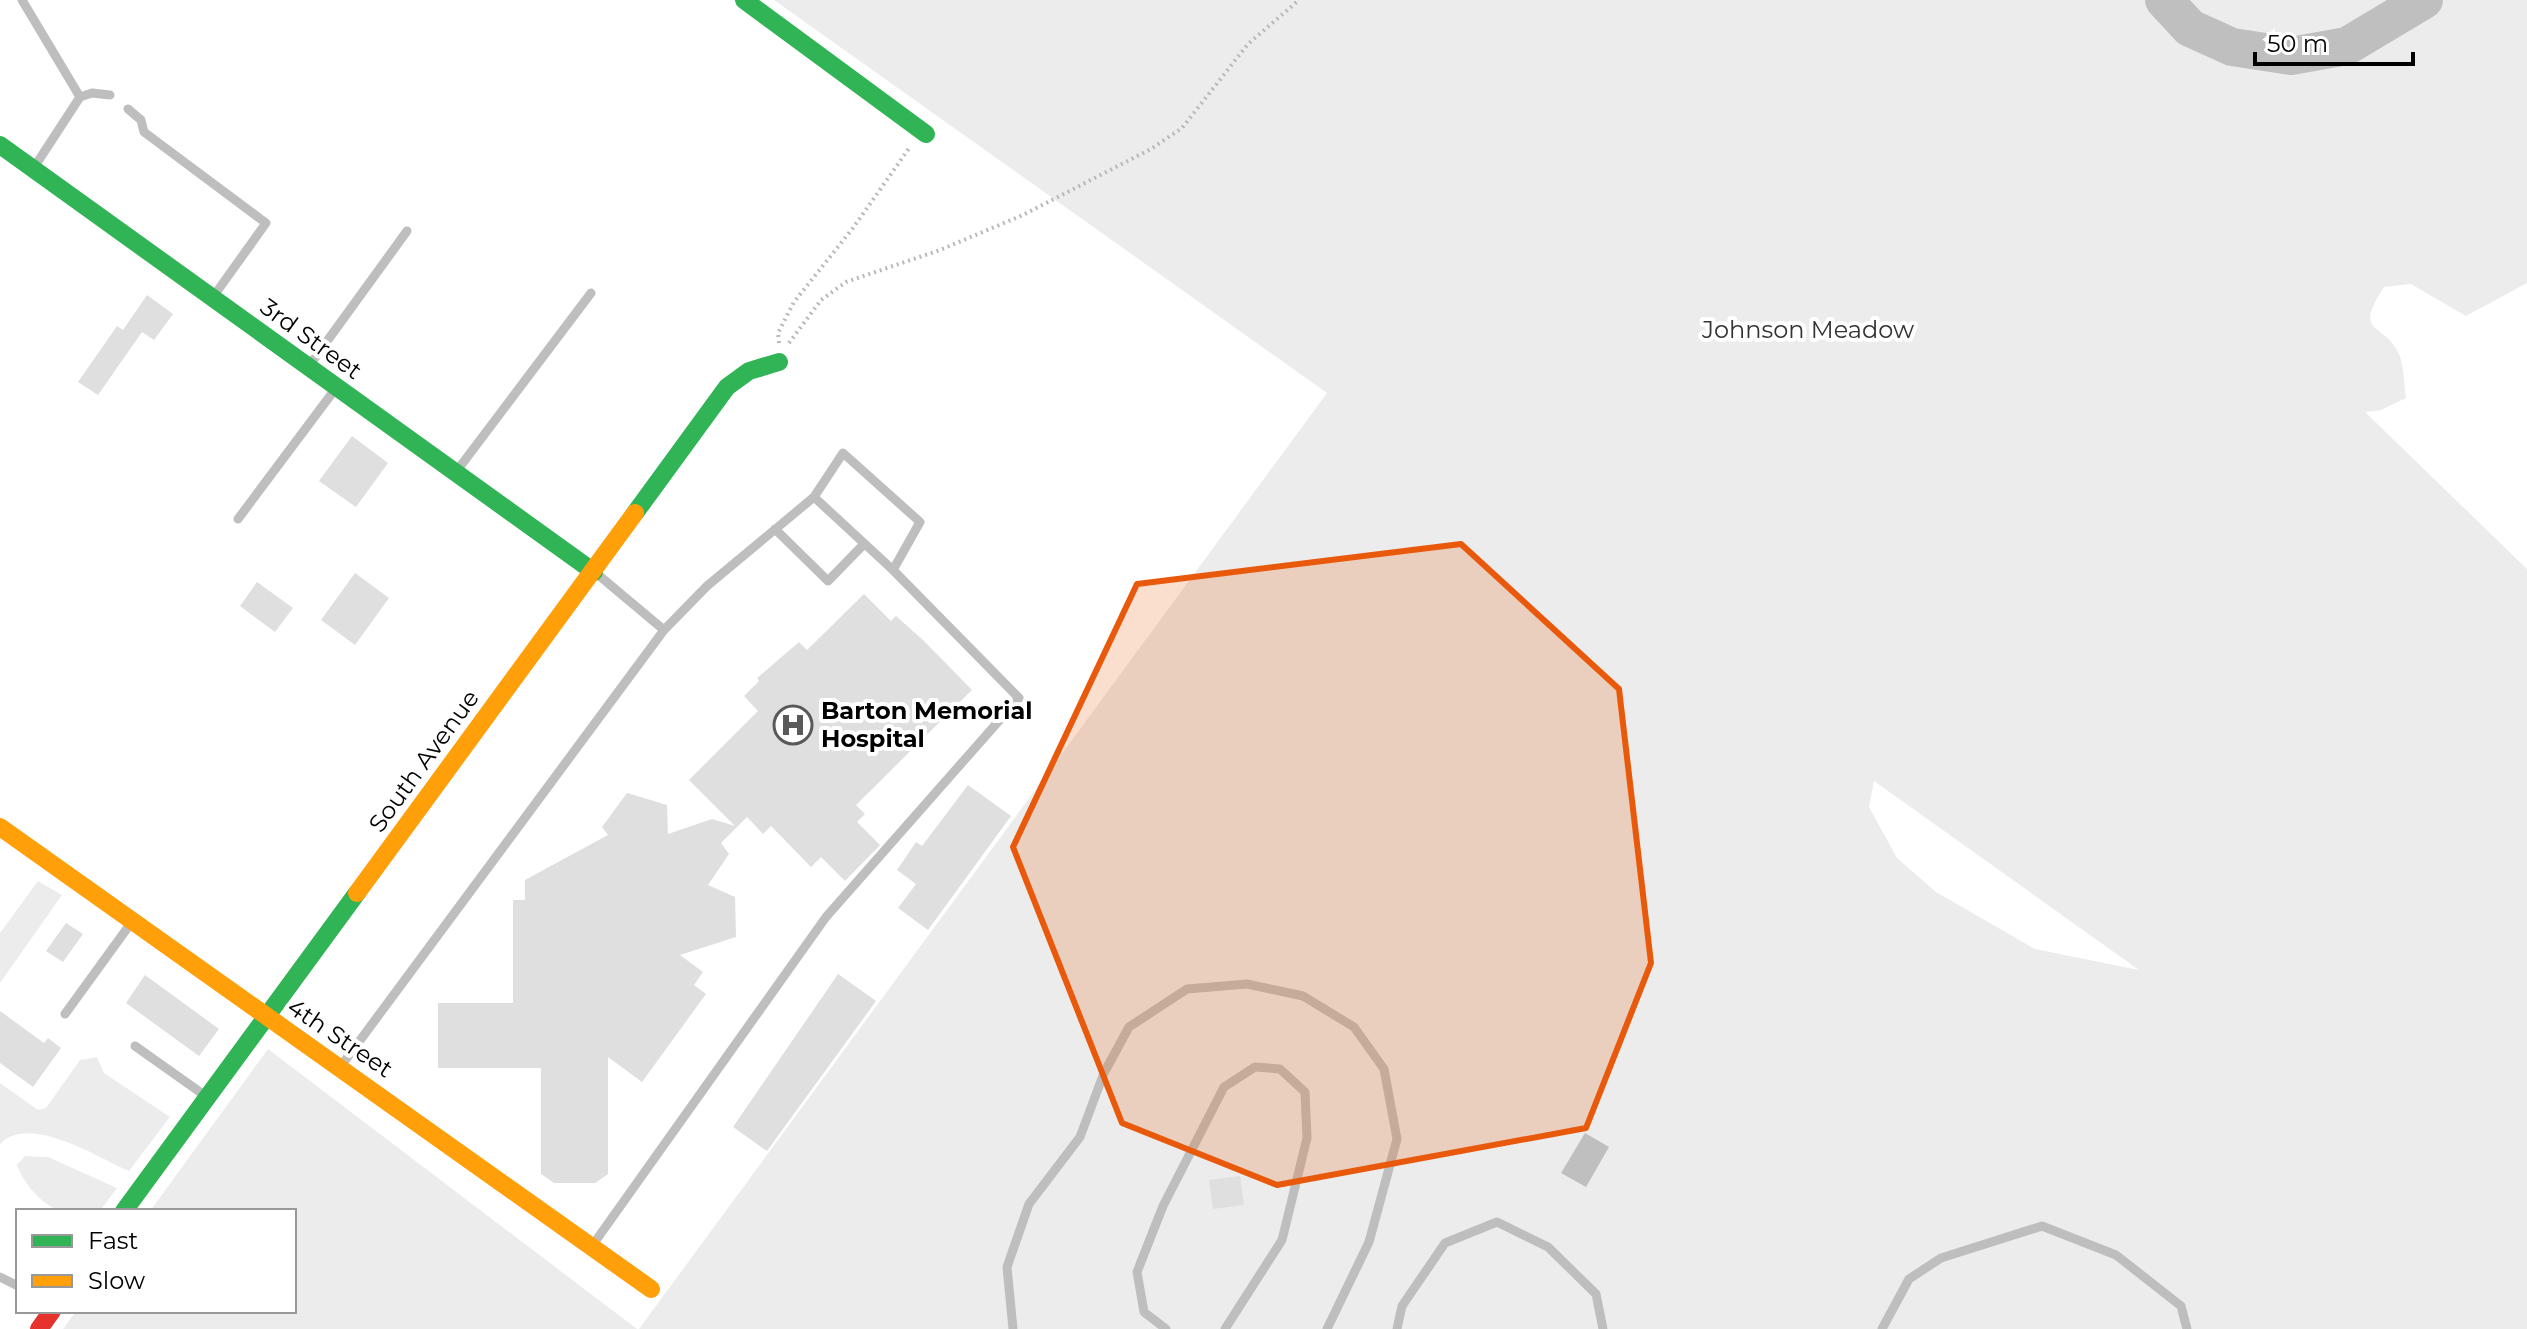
<svg xmlns="http://www.w3.org/2000/svg" width="2527" height="1329" viewBox="0 0 2527 1329" font-family="Montserrat,sans-serif">
<style>
.green{fill:#ececec;fill-rule:evenodd}
.water{fill:#bfbfbf}
.lines{fill:none;stroke-linecap:round;stroke-linejoin:round}
.river{stroke:#bfbfbf;stroke-width:38}
.building{fill:#dfdfdf}
.path{stroke:#b9b9b9;stroke-width:4;stroke-dasharray:2 4;stroke-linecap:butt}
.lane{stroke:#bebebe;stroke-width:9}
.fast{stroke:#30b455;stroke-width:18}
.slow{stroke:#ff9f0a;stroke-width:18}
.jam{stroke:#e5322d;stroke-width:18}
.marked{fill:#e8590c;fill-opacity:0.2;stroke:#e8590c;stroke-width:6;stroke-linejoin:round}
.labels{text-anchor:middle;stroke-width:8;stroke-linejoin:round;paint-order:stroke}
.park-label{font-size:24px;fill:#333;stroke:#fff}
.street-label{font-size:24px;fill:#000;stroke:#fff}
.poi-label{font-size:24px;font-weight:bold;fill:#000;stroke:#fff;text-anchor:start}
</style>
<rect width="100%" height="100%" fill="#fff"/>
<path class="green" d="M774,0h1753v283l-61,33 -55,-32 -27,3c-32,49 0,34 15,67 5,12 5,30 7,44l-25,12 -16,2 162,157v760h-1888l688,-936zM1874,781l265,189 -104,-21 -99,-57 -39,-34 -28,-51z
M38,881l24,14 -62,88v-50z
M268,1049l369,280h-574l13,-18h218v-100h-144z
M97,1057l7,16 66,44 -41,54c-32,-14 -100,-58 -129,-27v-61l38,27 8,-2 34,-48z
M25,1156l23,1 69,31 -17,23c-11,0 -28,3 -39,0 -19,-5 -38,-29 -44,-46z"/>
<path class="water" d="M1585,1133l24,14 -23,40 -25,-14z"/>
<g class="lines">
<path class="river" d="M2164,0l26,28 42,19 59,9 56,-10 77,-46"/>
</g>
<path class="building" d="M147,295l26,19 -19,26 -12,-8 -44,63 -20,-13 39,-56 6,4z
M352,436l36,27 -32,44 -37,-26z
M355,573l34,25 -34,47 -34,-25z
M257,582l36,26 -18,24 -35,-26z
M864,594l27,27 5,-5 28,25 48,49 -116,115 9,9 -8,8 23,23 -35,36 -24,-24 -10,10 -40,-41 -8,8 -16,-17 -26,26 8,11 -21,31 27,12 1,40 -56,18 23,17 -9,13 12,9 -64,88 -34,-25v117l-13,9h-41l-13,-9v-106h-103v-65h75v-103h12v-20l83,-45 -6,-8 25,-34 40,12 1,29 44,-15 23,7 -46,-46 69,-69 -14,-15 15,-15 -2,-3 42,-36 8,8z
M968,785l43,31 -83,114 -30,-22 18,-24 -19,-14 19,-28 6,4z
M66,923l17,11 -20,28 -17,-11z
M838,974l38,27 -109,150 -34,-24z
M145,975l74,54 -20,27 -73,-53z
M0,1011l44,32 4,-5 13,10 -28,39 -33,-24z
M1240,1176l4,29 -31,4 -4,-29z"/>
<g class="lines">
<path class="path" d="M779,343l-1,-10 16,-31 59,-74 57,-81
M789,343l32,-43 25,-18 94,-32 83,-35 128,-66 31,-21 66,-84 51,-44"/>
<path class="lane" d="M22,0l58,97 12,-4 18,2
M128,109l13,11 3,12 122,91 -53,74
M35,166l45,-69
M309,366l98,-135
M456,472l135,-179
M238,519l98,-131
M775,529l53,52 36,-37
M596,573l68,57
M65,1014l66,-91
M135,1046l72,51
M341,1066l323,-436 43,-44 107,-89 29,-44 77,69 -27,48
M592,1246l234,-329 193,-219 -126,-128 -79,-73
M0,1277l18,9
M1013,1329l-6,-62 22,-63 51,-67 24,-64 25,-46 58,-38 60,-5 56,12 51,31 30,42 13,70 -28,103 -42,87
M1166,1329l-22,-17 -7,-40 26,-66 61,-119 31,-20 25,2 25,23 2,46 -25,102 -57,89
M1397,1329l5,-23 43,-63 52,-21 51,25 48,47 7,35
M1882,1329l27,-50 32,-21 101,-32 74,29 65,51 6,23"/>
<path class="fast" d="M744,0l182,134
M0,145l594,427
M635,513l92,-126 22,-16 30,-9
M124,1211l233,-318"/>
<path class="slow" d="M0,827l651,462
M357,893l278,-380"/>
<path class="jam" d="M39,1329l13,-18"/>
</g>
<path class="marked" d="M1461,544l158,145 32,274 -65,165 -309,57 -155,-62 -109,-276 124,-263z"/>
<defs>
<g id="hospital-ring" transform="scale(2)"><circle r="9.5" fill="#fff" stroke="#595959" stroke-width="1.5"/><path d="M-5-5h3v3.5h4V-5h3V5h-3V1.5h-4V5h-3Z" fill="#595959"/></g>
</defs>
<g fill-rule="evenodd">
<use href="#hospital-ring" x="793" y="725"/>
</g>
<g class="labels">
<g class="park-label">
<text x="1808" y="338">Johnson Meadow</text>
</g>
<g class="street-label">
<text transform="translate(311 339) rotate(36)" y="8">3rd Street</text>
<text transform="translate(424 761) rotate(-54)" y="8">South Avenue</text>
<text transform="translate(340 1038) rotate(34)" y="8">4th Street</text>
</g>
<g class="poi-label">
<text x="821" y="719">Barton Memorial<tspan x="821" dy="28">Hospital</tspan></text>
</g>
</g>
<rect x="16" y="1209" width="280" height="104" fill="#ffffff" stroke="#999999" stroke-width="2"/>
<rect x="32" y="1235" width="40" height="12" fill="#30b455" stroke="#999999" stroke-width="2"/>
<text x="88" y="1249" font-size="24" fill="#000000">Fast</text>
<rect x="32" y="1275" width="40" height="12" fill="#ff9f0a" stroke="#999999" stroke-width="2"/>
<text x="88" y="1289" font-size="24" fill="#000000">Slow</text>
<path d="M2255 52v12h158v-12" fill="none" stroke="#000000" stroke-width="4"/>
<text x="2267" y="52" font-size="24" fill="#000000" stroke="#ffffff" stroke-width="6" paint-order="stroke">50 m</text>
</svg>
